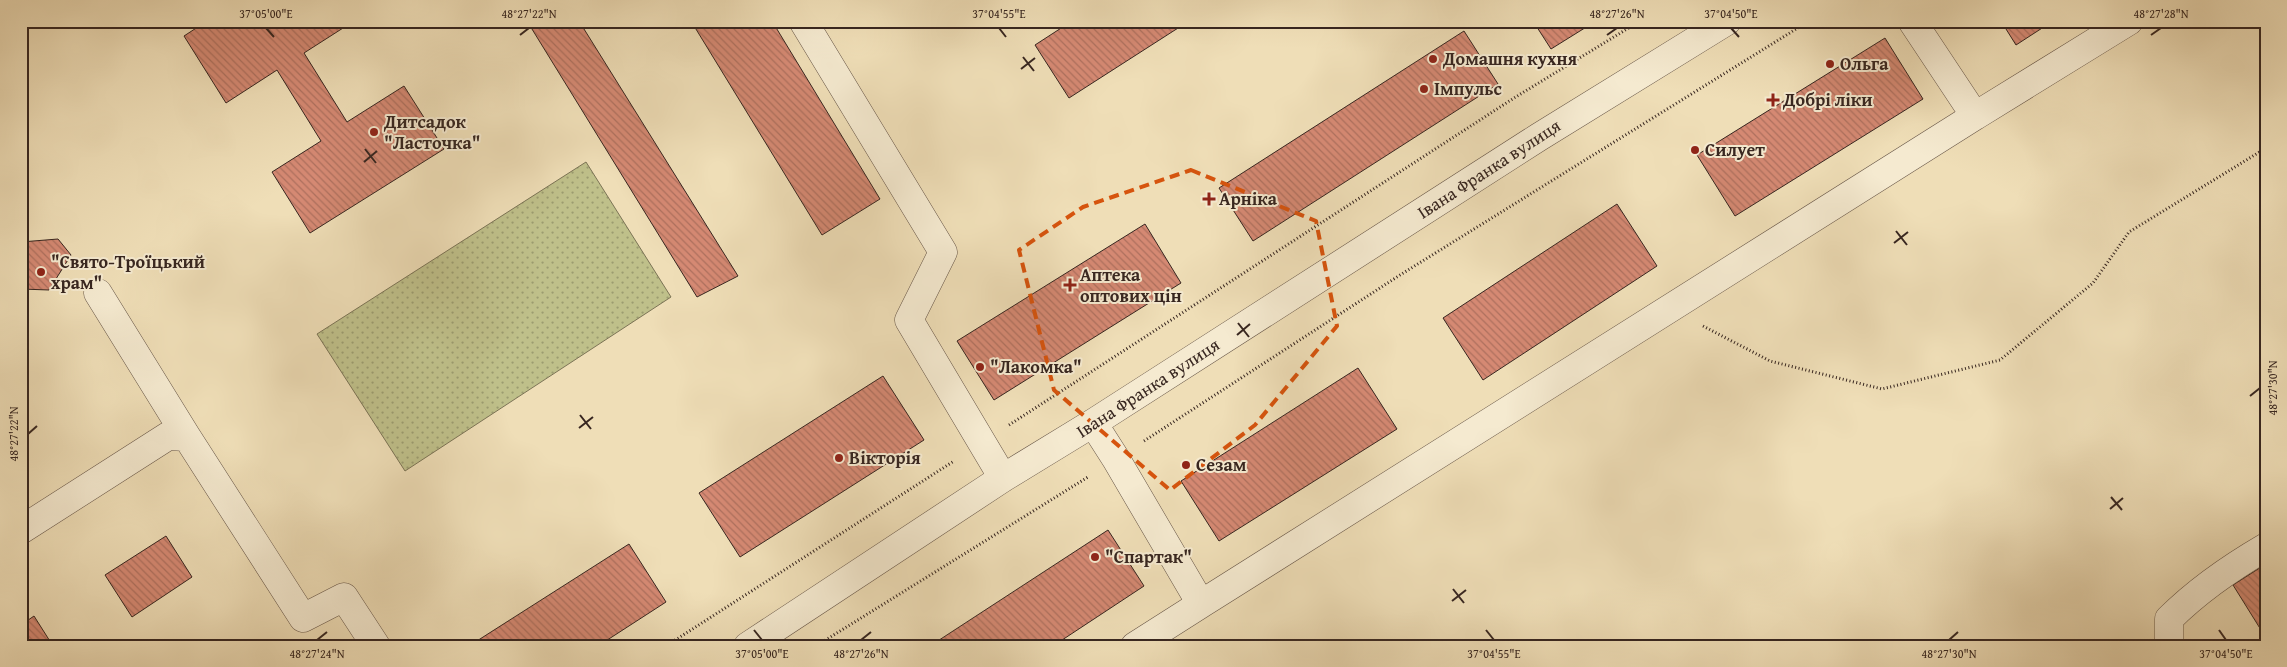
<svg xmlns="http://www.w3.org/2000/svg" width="2287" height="667" viewBox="0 0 2287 667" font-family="'Gentium Book Plus',serif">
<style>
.grass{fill:url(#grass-dots);stroke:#7b7355}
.building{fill:url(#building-back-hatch);stroke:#372620}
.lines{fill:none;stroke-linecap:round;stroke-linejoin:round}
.minor-casing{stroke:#655446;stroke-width:29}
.path{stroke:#372620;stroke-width:3;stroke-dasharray:1 2.5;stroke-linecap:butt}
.minor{stroke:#f5ead0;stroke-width:28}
.marked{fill:none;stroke:#d6540e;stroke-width:4;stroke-dasharray:10 6;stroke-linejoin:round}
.ticks{fill:none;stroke:#372620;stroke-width:2}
.poi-dot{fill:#8f2418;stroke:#f5ead0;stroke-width:2}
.labels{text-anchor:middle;stroke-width:4;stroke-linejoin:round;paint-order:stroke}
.poi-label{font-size:18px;font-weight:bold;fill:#372620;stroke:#f5ead0;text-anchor:start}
.street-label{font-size:18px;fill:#372620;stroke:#f5ead0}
.neatline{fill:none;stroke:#372620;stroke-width:2}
.ticks-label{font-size:12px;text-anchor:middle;fill:#372620}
</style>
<defs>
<pattern id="grass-dots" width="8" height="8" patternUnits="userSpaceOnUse" patternTransform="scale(1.25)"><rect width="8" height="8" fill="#bfc08a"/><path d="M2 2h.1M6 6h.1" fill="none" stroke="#9c9c70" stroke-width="1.8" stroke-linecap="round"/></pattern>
<pattern id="building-back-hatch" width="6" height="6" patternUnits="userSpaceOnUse" patternTransform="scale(1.25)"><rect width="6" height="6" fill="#d58973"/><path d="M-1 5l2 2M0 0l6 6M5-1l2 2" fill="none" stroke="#ae705e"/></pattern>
</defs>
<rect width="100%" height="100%" fill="#efdeb7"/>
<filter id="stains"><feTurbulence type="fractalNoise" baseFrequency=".004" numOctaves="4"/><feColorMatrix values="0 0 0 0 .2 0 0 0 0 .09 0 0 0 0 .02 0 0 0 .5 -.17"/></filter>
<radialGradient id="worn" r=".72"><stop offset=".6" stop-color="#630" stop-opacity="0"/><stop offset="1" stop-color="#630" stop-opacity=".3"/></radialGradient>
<path class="grass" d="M586,162l85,135 -266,174 -88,-137z"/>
<path class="building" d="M207,21h147l-50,32 43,69 57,-36 40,63 -134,84 -38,-61 49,-31 -44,-71 -51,33 -42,-67z
M527,21h52l159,255 -41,21z
M691,21h81l108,178 -58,36z
M1072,21h117l-120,77 -34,-53z
M1533,21h63l-45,28z
M2001,21h52l-37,24z
M1464,31l34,53 -245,157 -34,-53z
M1885,38l38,61 -188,117 -38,-61z
M1617,204l40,62 -174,114 -40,-62z
M1145,224l36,59 -187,117 -37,-59z
M58,239l13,16 -22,35 -28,-1v-47z
M1358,368l39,61 -178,112 -38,-60z
M883,376l41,64 -184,117 -41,-64z
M1108,530l36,56 -91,60h-123z
M166,536l26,41 -60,40 -27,-42z
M629,544l37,58 -68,44h-129z
M2266,564v74l-33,-53z
M34,616l19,30h-32v-21z"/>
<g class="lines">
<g class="minor-casing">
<path id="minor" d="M803,21l140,231 -34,68 94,158
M1975,116l154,-95
M98,293l89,144
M1093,423l23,36 85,145 774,-488 -63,-95
M21,530l147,-94 19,1 116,181 41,-21 32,49
M748,646l255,-168 90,-55 446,-286 188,-116
M1135,646l66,-42
M2169,646v-27c29,-29 61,-51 97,-72"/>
</g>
<path class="path" d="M1703,326l67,35 112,28 118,-29 93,-77 36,-51 137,-84
M1009,425l505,-327 126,-77
M1144,441l256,-166 409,-254
M666,646l288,-185
M816,646l272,-169"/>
<use href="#minor" class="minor"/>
</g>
<path class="marked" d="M1191,170l125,51 21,105 -82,99 -85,65 -116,-100 -35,-140 64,-43z"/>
<path class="ticks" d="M266,28l8,9M999,28l7,9M1731,28l8,9M520,35l9,-7M1607,35l10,-7M2151,35l10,-7M1023,57l11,14M1021,69l14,-11M365,149l11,14M364,162l13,-11M1896,231l11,14M1894,243l14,-11M1238,323l11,14M1237,335l13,-11M2250,396l10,-8M580,415l11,14M579,428l14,-11M28,434l9,-8M2111,497l11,13M2110,509l13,-11M1453,589l11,14M1452,601l14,-11M754,630l8,10M1486,630l8,10M2219,630l7,10M317,640l10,-8M861,640l10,-8M1949,640l9,-8"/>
<g class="poi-dot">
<circle cx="1433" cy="59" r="5"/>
<circle cx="1830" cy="64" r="5"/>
<circle cx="1424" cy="89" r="5"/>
<path d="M1770.5 92.5h5v5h5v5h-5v5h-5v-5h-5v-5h5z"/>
<circle cx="374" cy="132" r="5"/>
<circle cx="1695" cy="150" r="5"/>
<path d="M1206.5 191.5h5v5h5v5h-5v5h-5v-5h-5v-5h5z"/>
<circle cx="41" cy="272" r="5"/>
<path d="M1067.5 277.5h5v5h5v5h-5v5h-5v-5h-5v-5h5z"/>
<circle cx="980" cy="367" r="5"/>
<circle cx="839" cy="458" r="5"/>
<circle cx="1186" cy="465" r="5"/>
<circle cx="1095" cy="557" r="5"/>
</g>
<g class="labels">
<g class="poi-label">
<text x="1443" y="65">Домашня кухня</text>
<text x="1840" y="70">Ольга</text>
<text x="1434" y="95">Імпульс</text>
<text x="1783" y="106">Добрі ліки</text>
<text x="384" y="128">Дитсадок<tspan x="384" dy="21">"Ласточка"</tspan></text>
<text x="1705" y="156">Силует</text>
<text x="1219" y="205">Арніка</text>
<text x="51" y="268">"Свято-Троїцький<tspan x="51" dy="21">храм"</tspan></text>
<text x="1080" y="281">Аптека<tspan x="1080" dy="21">оптових цін</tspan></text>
<text x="990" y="373">"Лакомка"</text>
<text x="849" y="464">Вікторія</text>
<text x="1196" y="471">Сезам</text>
<text x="1105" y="563">"Спартак"</text>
</g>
<g class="street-label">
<text transform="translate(1489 169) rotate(-33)" y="6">Івана Франка вулиця</text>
<text transform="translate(1148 388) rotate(-33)" y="6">Івана Франка вулиця</text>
</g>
</g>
<rect width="2287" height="667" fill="none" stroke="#efdeb7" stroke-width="55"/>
<rect x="28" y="28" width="2232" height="612" class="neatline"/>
<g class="ticks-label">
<text x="266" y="18">37°05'00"E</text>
<text x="529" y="18">48°27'22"N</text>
<text x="999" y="18">37°04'55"E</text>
<text x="1617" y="18">48°27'26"N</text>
<text x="1731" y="18">37°04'50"E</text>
<text x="2161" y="18">48°27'28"N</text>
<text transform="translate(2273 388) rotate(-90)" y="4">48°27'30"N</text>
<text transform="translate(14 434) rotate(-90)" y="4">48°27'22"N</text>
<text x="317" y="658">48°27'24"N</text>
<text x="762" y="658">37°05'00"E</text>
<text x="861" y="658">48°27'26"N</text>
<text x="1494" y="658">37°04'55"E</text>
<text x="1949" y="658">48°27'30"N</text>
<text x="2226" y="658">37°04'50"E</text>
</g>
<rect width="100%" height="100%" filter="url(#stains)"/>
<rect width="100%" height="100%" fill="url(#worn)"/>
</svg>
